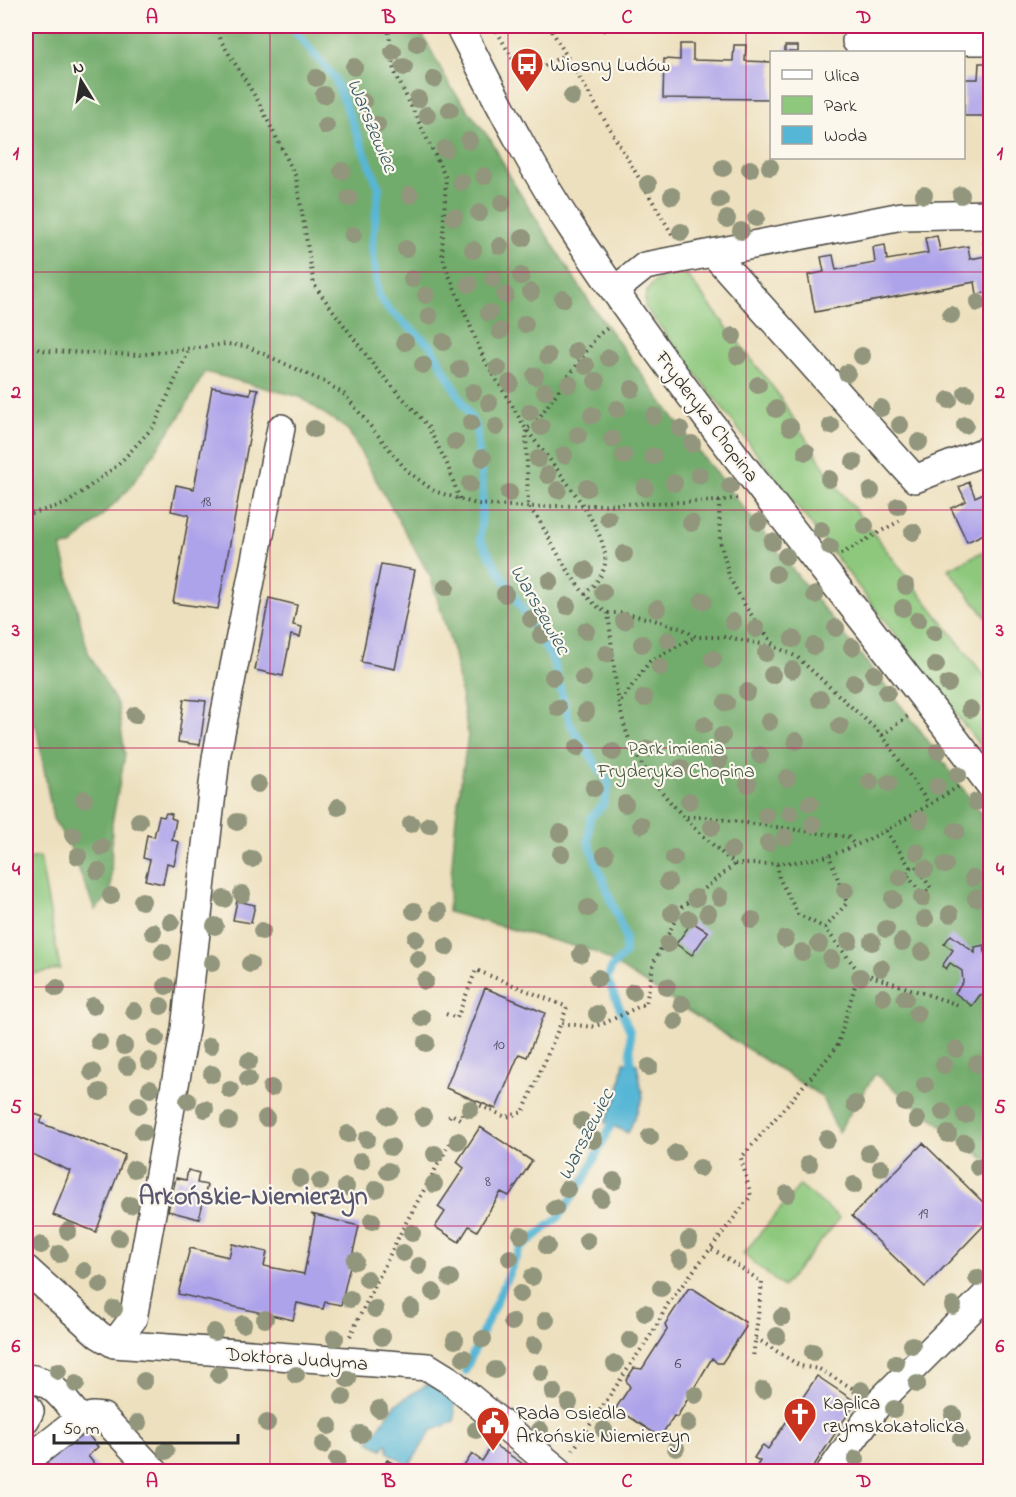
<svg xmlns="http://www.w3.org/2000/svg" width="1016" height="1497" viewBox="0 0 1016 1497" font-family="'Indie Flower',sans-serif">
<style>
.green{fill:#8dc87d;stroke:#5c7a54;stroke-width:1.5}
.forest{fill:#72ac6c;stroke:#4e6c4c;stroke-width:1.5}
.water{fill:#56b6d5;stroke:#407080;stroke-width:1.5}
.lines{fill:none;stroke-linecap:round;stroke-linejoin:round}
.stream{stroke:#56b6d5;stroke-width:8}
.building{fill:#ada3ea}
.minor-casing{stroke:#484641;stroke-width:30}
.path{stroke:#484641;stroke-width:4;stroke-dasharray:1.5 4.5;stroke-linecap:butt}
.minor{stroke:#fff;stroke-width:27}
.tree{fill:#92967b}
.grid{fill:none;stroke:#c2185b;stroke-width:1.5;stroke-opacity:0.55}
.labels{text-anchor:middle;stroke-width:4.5;stroke-linejoin:round;paint-order:stroke}
.number-label{font-size:16px;fill:#4c495b}
.poi-label{font-size:20px;fill:#2b2b2b;stroke:#fbf7ec;text-anchor:start}
.street-label{font-size:20px;fill:#2b2b2b;stroke:#fbf7ec}
.park-label{font-size:20px;fill:#485a44;stroke:#fbf7ec}
.water-label{font-size:21px;font-style:italic;fill:#3a5c66;stroke:#fbf7ec}
.district-label{font-size:26px;font-weight:bold;fill:#58556e;stroke:#fbf7ec}
.neatline{fill:none;stroke:#c2185b;stroke-width:2}
.grid-label{font-size:20px;text-anchor:middle;font-weight:bold;fill:#c2185b}
</style>
<rect width="100%" height="100%" fill="#fbf7ec"/>
<filter id="ink" filterUnits="userSpaceOnUse"><feTurbulence type="fractalNoise" baseFrequency=".0167" numOctaves="2"/><feDisplacementMap in="SourceGraphic" scale="12" xChannelSelector="R" yChannelSelector="G"/><feConvolveMatrix kernelMatrix="1 2 1 2 8 2 1 2 1" color-interpolation-filters="sRGB"/></filter>
<filter id="wash" filterUnits="userSpaceOnUse"><feTurbulence type="fractalNoise" baseFrequency=".008" numOctaves="4" result="noise"/><feDisplacementMap in="SourceGraphic" scale="24" xChannelSelector="R" yChannelSelector="G"/><feGaussianBlur stdDeviation="1.35" result="paint"/><feColorMatrix in="noise" values="0 0 0 0 0 0 0 0 0 0 0 0 0 0 0 0 0 1.4 0 .05"/><feComposite in="paint" operator="in"/></filter>
<g filter="url(#wash)">
<rect width="100%" height="100%" fill="#ede0be"/>
<path class="green" d="M683,270l95,124 56,89 156,200v76l-345,-452c-3,-25 18,-31 38,-37z
M990,548v74l-42,-53z
M40,857l20,112 -34,6v-116z
M800,1185l40,33 -57,69 -40,-33z"/>
<path class="forest" d="M26,26h392l32,60 42,56 22,42 78,122 100,137 225,283 73,100v337l-115,-89 -37,58 -17,-36 -225,-144 -148,-40 8,-96 12,-81 -14,-81 -23,-76 -83,-148 -48,-33 -95,-25 -25,44 -52,74 -57,56 -10,1 27,105 30,54 7,49 -13,68 -1,71 -16,16 -27,-68 -15,-23 -17,-94 -10,1z"/>
<path class="water" d="M624,1062l13,2 6,34 -15,35 -23,-11 13,-26z
M426,1385h13l15,11 1,25 -24,10 -22,35 -21,-14v-7l-2,-1 -4,5 -13,-8 27,-37z"/>
<g class="lines">
<path class="stream" d="M290,26l44,51 45,111 -7,58 6,48 10,15 43,37 45,81 7,64 -3,48 73,122 17,63 39,60 -6,21 -13,13 -2,23 37,95v18l-13,13 -5,12 23,52 1,40
M465,1371l55,-122 38,-31 26,-38 32,-65"/>
</g>
<g id="blocks">
<path class="building" d="M680,44h13v16l40,1 1,-16h12l-1,16 27,1v37l-109,-1 1,-39 16,1z
M785,46h13v6h-13z
M979,63h11v53h-26v-37h14z
M937,236l3,15 28,-5 2,13 16,-3 -3,-14 7,-1v51l-13,2 -2,-12 -160,30 -7,-37 16,-3 -3,-15 12,-2 3,15 39,-7 -2,-16 12,-2 2,15 41,-7 -3,-15z
M212,387l38,7 1,-6 7,1 -40,220 -45,-6 16,-88 -18,-4 5,-26 18,4z
M969,482l6,15 15,-7v41l-23,11 -16,-34 15,-7 -7,-14z
M381,564l34,6 -20,99 -34,-7z
M269,598l28,7 -4,20 9,2 -2,10 -9,-2 -8,41 -28,-6z
M184,699l22,2 -6,44 -22,-3z
M166,813l6,1 -1,4 5,2 -4,20 7,2 -5,23 -7,-2 -4,21 -18,-4 5,-20 -7,-2 4,-23 7,2 5,-21 5,1z
M237,901l18,4 -4,18 -18,-3z
M692,922l16,10 -16,23 -16,-11z
M951,935l24,18v-6l9,-2 1,7 5,-6v48l-10,1 -8,11 -17,-13 8,-11 -1,-11 -12,-8 -4,6 -4,-3 11,-16 -9,-6z
M485,988l60,25 -18,44 -8,-3 -23,55 -50,-21z
M26,1111l17,6 -3,6 85,32 -29,77 -43,-17 17,-44 -40,-18 -4,8z
M480,1127l52,34 -23,35 -8,-4 -24,39 -8,-5 -10,16 -24,-15 10,-15 -7,-5 26,-39 -7,-6z
M923,1143l67,66v10l-65,68 -73,-71z
M188,1170l11,3 -2,10 10,2 -8,34 -31,-8 8,-33 10,2z
M311,1214l48,12 -18,79 -16,-3 -2,7 -26,-6 -4,17 -115,-26 12,-46 39,9 3,-13 35,8 -3,14 40,8 11,-57z
M692,1288l53,34 1,5 -24,36h-5l-5,-5 -35,59 -3,-1 -14,21 -44,-29 14,-21 -4,-7 8,-12 8,1 25,-39 -2,-6 23,-35z
M817,1376l39,26 -37,56 -9,14h-57l7,-11 -6,-3 7,-11 2,-2 5,4 2,-3z
M82,1427l16,20 -10,9 13,16h-57l-7,-9z
M493,1444l30,20 -6,8h-57l12,-18 10,7z
M387,1460l22,12h-28z"/>
</g>
</g>
<g filter="url(#ink)">
<use href="#blocks" fill-opacity="0" stroke="#484641" stroke-width="1.5"/>
<g class="lines">
<g class="minor-casing">
<path id="minor" d="M459,26c36,70 72,142 116,207 128,192 277,368 415,552
M856,41h134
M713,253l202,226 75,-30
M615,290l30,-24 257,-50 88,-2
M26,1269l73,66 15,9 314,23 21,13 111,92
M114,1344l19,-25 52,-290 31,-271 65,-330
M26,1378c26,1 38,22 54,41l12,-3 11,1 52,55
M26,1405l4,6 -4,8
M26,1461l54,-42
M830,1472l51,-72 109,-109"/>
</g>
<path class="path" d="M217,26l4,15 37,60 38,76 18,108 61,82 52,58 20,39 13,36
M388,26l6,45 52,107 -4,75 4,15 38,91 42,70 8,-4 64,-90 11,-8
M494,26l29,52 41,-23
M549,26l123,208
M600,26l8,8
M26,347l22,4 90,4 88,-11 20,2 81,37 18,12 62,76 27,20 42,13 52,3 191,-6 18,-3
M719,501l1,40 10,38 17,30 29,38 21,10 85,78 47,69
M26,515l40,-11 52,-39 36,-39 35,-76
M841,554l60,-34
M585,595c8,-10 18,-18 20,-31 6,-34 -58,-106 -79,-135l2,78 9,10c17,28 42,83 71,96 6,43 6,95 25,135 18,40 68,88 102,116 31,0 66,0 96,-9 47,-16 88,-45 130,-70
M608,613h15l31,7 29,9 13,8h31l49,10
M621,701l29,-40 45,-24
M882,735l26,-19
M687,817h17l144,20 7,8
M886,831l24,36 -4,6 16,22 9,-7 -15,-22 -6,1
M825,928l22,-25 -18,-48
M859,972l100,33
M446,1014l11,4 19,-48 91,37 -6,16 30,4 14,-4 41,-20 8,-41 28,-55 53,-43
M449,1117l2,-3 9,5 8,-19 38,17 17,-5 38,-89
M712,1249l50,33 -9,76
M350,1336l53,-108 49,-89
M756,1338l44,28 19,3 38,22
M573,1450l83,-123 11,-22 84,-109 -10,-38 96,-111 22,-75 -34,-44 -27,-14 -19,-36 -2,-15"/>
<use href="#minor" class="minor"/>
</g>
<g class="tree">
<circle cx="417" cy="44" r="9"/>
<circle cx="393" cy="52" r="9"/>
<circle cx="354" cy="67" r="9"/>
<circle cx="404" cy="67" r="9"/>
<circle cx="316" cy="78" r="9"/>
<circle cx="434" cy="79" r="9"/>
<circle cx="324" cy="95" r="9"/>
<circle cx="572" cy="97" r="9"/>
<circle cx="418" cy="99" r="9"/>
<circle cx="363" cy="102" r="9"/>
<circle cx="450" cy="110" r="9"/>
<circle cx="427" cy="115" r="9"/>
<circle cx="377" cy="125" r="9"/>
<circle cx="326" cy="126" r="9"/>
<circle cx="469" cy="141" r="9"/>
<circle cx="445" cy="149" r="9"/>
<circle cx="770" cy="167" r="9"/>
<circle cx="723" cy="168" r="9"/>
<circle cx="750" cy="169" r="9"/>
<circle cx="342" cy="171" r="9"/>
<circle cx="484" cy="176" r="9"/>
<circle cx="461" cy="182" r="9"/>
<circle cx="648" cy="184" r="9"/>
<circle cx="410" cy="195" r="9"/>
<circle cx="924" cy="195" r="9"/>
<circle cx="961" cy="195" r="9"/>
<circle cx="672" cy="196" r="9"/>
<circle cx="349" cy="198" r="9"/>
<circle cx="720" cy="200" r="9"/>
<circle cx="502" cy="203" r="9"/>
<circle cx="479" cy="213" r="9"/>
<circle cx="454" cy="217" r="9"/>
<circle cx="756" cy="218" r="9"/>
<circle cx="727" cy="219" r="9"/>
<circle cx="741" cy="231" r="9"/>
<circle cx="681" cy="232" r="9"/>
<circle cx="353" cy="235" r="9"/>
<circle cx="523" cy="238" r="9"/>
<circle cx="500" cy="246" r="9"/>
<circle cx="406" cy="249" r="9"/>
<circle cx="473" cy="250" r="9"/>
<circle cx="521" cy="276" r="9"/>
<circle cx="412" cy="279" r="9"/>
<circle cx="493" cy="279" r="9"/>
<circle cx="469" cy="284" r="9"/>
<circle cx="531" cy="292" r="9"/>
<circle cx="426" cy="295" r="9"/>
<circle cx="505" cy="295" r="9"/>
<circle cx="563" cy="299" r="9"/>
<circle cx="978" cy="303" r="9"/>
<circle cx="489" cy="313" r="9"/>
<circle cx="951" cy="315" r="9"/>
<circle cx="429" cy="316" r="9"/>
<circle cx="525" cy="324" r="9"/>
<circle cx="500" cy="331" r="9"/>
<circle cx="733" cy="336" r="9"/>
<circle cx="405" cy="342" r="9"/>
<circle cx="443" cy="342" r="9"/>
<circle cx="576" cy="351" r="9"/>
<circle cx="548" cy="356" r="9"/>
<circle cx="738" cy="356" r="9"/>
<circle cx="862" cy="356" r="9"/>
<circle cx="609" cy="358" r="9"/>
<circle cx="423" cy="365" r="9"/>
<circle cx="586" cy="366" r="9"/>
<circle cx="498" cy="368" r="9"/>
<circle cx="460" cy="369" r="9"/>
<circle cx="847" cy="373" r="9"/>
<circle cx="535" cy="376" r="9"/>
<circle cx="596" cy="381" r="9"/>
<circle cx="510" cy="383" r="9"/>
<circle cx="569" cy="384" r="9"/>
<circle cx="758" cy="385" r="9"/>
<circle cx="632" cy="389" r="9"/>
<circle cx="545" cy="391" r="9"/>
<circle cx="473" cy="392" r="9"/>
<circle cx="966" cy="393" r="9"/>
<circle cx="949" cy="400" r="9"/>
<circle cx="489" cy="403" r="9"/>
<circle cx="881" cy="408" r="9"/>
<circle cx="617" cy="409" r="9"/>
<circle cx="776" cy="409" r="9"/>
<circle cx="530" cy="412" r="9"/>
<circle cx="592" cy="415" r="9"/>
<circle cx="654" cy="416" r="9"/>
<circle cx="471" cy="423" r="9"/>
<circle cx="900" cy="425" r="9"/>
<circle cx="965" cy="425" r="9"/>
<circle cx="831" cy="426" r="9"/>
<circle cx="496" cy="427" r="9"/>
<circle cx="541" cy="427" r="9"/>
<circle cx="790" cy="427" r="9"/>
<circle cx="314" cy="429" r="9"/>
<circle cx="680" cy="429" r="9"/>
<circle cx="578" cy="435" r="9"/>
<circle cx="612" cy="439" r="9"/>
<circle cx="455" cy="442" r="9"/>
<circle cx="919" cy="442" r="9"/>
<circle cx="692" cy="444" r="9"/>
<circle cx="806" cy="452" r="9"/>
<circle cx="564" cy="455" r="9"/>
<circle cx="624" cy="456" r="9"/>
<circle cx="653" cy="456" r="9"/>
<circle cx="483" cy="458" r="9"/>
<circle cx="538" cy="459" r="9"/>
<circle cx="854" cy="462" r="9"/>
<circle cx="548" cy="475" r="9"/>
<circle cx="699" cy="475" r="9"/>
<circle cx="829" cy="479" r="9"/>
<circle cx="674" cy="483" r="9"/>
<circle cx="470" cy="484" r="9"/>
<circle cx="730" cy="486" r="9"/>
<circle cx="587" cy="488" r="9"/>
<circle cx="645" cy="488" r="9"/>
<circle cx="558" cy="490" r="9"/>
<circle cx="871" cy="491" r="9"/>
<circle cx="509" cy="493" r="9"/>
<circle cx="898" cy="506" r="9"/>
<circle cx="608" cy="518" r="9"/>
<circle cx="759" cy="522" r="9"/>
<circle cx="691" cy="523" r="9"/>
<circle cx="865" cy="526" r="9"/>
<circle cx="821" cy="530" r="9"/>
<circle cx="913" cy="532" r="9"/>
<circle cx="772" cy="542" r="9"/>
<circle cx="830" cy="547" r="9"/>
<circle cx="624" cy="554" r="9"/>
<circle cx="786" cy="556" r="9"/>
<circle cx="585" cy="570" r="9"/>
<circle cx="776" cy="574" r="9"/>
<circle cx="550" cy="581" r="9"/>
<circle cx="906" cy="586" r="9"/>
<circle cx="446" cy="587" r="9"/>
<circle cx="603" cy="592" r="9"/>
<circle cx="505" cy="594" r="9"/>
<circle cx="815" cy="595" r="9"/>
<circle cx="703" cy="601" r="9"/>
<circle cx="567" cy="606" r="9"/>
<circle cx="903" cy="608" r="9"/>
<circle cx="657" cy="609" r="9"/>
<circle cx="531" cy="619" r="9"/>
<circle cx="918" cy="620" r="9"/>
<circle cx="624" cy="621" r="9"/>
<circle cx="733" cy="622" r="9"/>
<circle cx="836" cy="628" r="9"/>
<circle cx="756" cy="629" r="9"/>
<circle cx="586" cy="631" r="9"/>
<circle cx="934" cy="633" r="9"/>
<circle cx="541" cy="635" r="9"/>
<circle cx="793" cy="639" r="9"/>
<circle cx="668" cy="640" r="9"/>
<circle cx="642" cy="644" r="9"/>
<circle cx="814" cy="646" r="9"/>
<circle cx="852" cy="647" r="9"/>
<circle cx="766" cy="653" r="9"/>
<circle cx="606" cy="654" r="9"/>
<circle cx="713" cy="659" r="9"/>
<circle cx="936" cy="665" r="9"/>
<circle cx="660" cy="667" r="9"/>
<circle cx="792" cy="670" r="9"/>
<circle cx="874" cy="674" r="9"/>
<circle cx="772" cy="675" r="9"/>
<circle cx="553" cy="677" r="9"/>
<circle cx="583" cy="678" r="9"/>
<circle cx="854" cy="683" r="9"/>
<circle cx="948" cy="684" r="9"/>
<circle cx="747" cy="692" r="9"/>
<circle cx="887" cy="692" r="9"/>
<circle cx="644" cy="698" r="9"/>
<circle cx="820" cy="699" r="9"/>
<circle cx="726" cy="703" r="9"/>
<circle cx="558" cy="708" r="9"/>
<circle cx="970" cy="709" r="9"/>
<circle cx="586" cy="712" r="9"/>
<circle cx="135" cy="715" r="9"/>
<circle cx="769" cy="722" r="9"/>
<circle cx="704" cy="725" r="9"/>
<circle cx="840" cy="726" r="9"/>
<circle cx="722" cy="736" r="9"/>
<circle cx="796" cy="741" r="9"/>
<circle cx="577" cy="748" r="9"/>
<circle cx="648" cy="749" r="9"/>
<circle cx="938" cy="751" r="9"/>
<circle cx="613" cy="752" r="9"/>
<circle cx="760" cy="755" r="9"/>
<circle cx="719" cy="761" r="9"/>
<circle cx="681" cy="768" r="9"/>
<circle cx="958" cy="775" r="9"/>
<circle cx="787" cy="778" r="9"/>
<circle cx="870" cy="782" r="9"/>
<circle cx="889" cy="783" r="9"/>
<circle cx="258" cy="784" r="9"/>
<circle cx="748" cy="784" r="9"/>
<circle cx="937" cy="786" r="9"/>
<circle cx="594" cy="788" r="9"/>
<circle cx="84" cy="799" r="9"/>
<circle cx="689" cy="801" r="9"/>
<circle cx="976" cy="802" r="9"/>
<circle cx="810" cy="803" r="9"/>
<circle cx="625" cy="804" r="9"/>
<circle cx="338" cy="807" r="9"/>
<circle cx="790" cy="813" r="9"/>
<circle cx="766" cy="815" r="9"/>
<circle cx="920" cy="820" r="9"/>
<circle cx="139" cy="821" r="9"/>
<circle cx="237" cy="822" r="9"/>
<circle cx="411" cy="824" r="9"/>
<circle cx="813" cy="824" r="9"/>
<circle cx="429" cy="825" r="9"/>
<circle cx="641" cy="825" r="9"/>
<circle cx="712" cy="827" r="9"/>
<circle cx="956" cy="831" r="9"/>
<circle cx="560" cy="833" r="9"/>
<circle cx="73" cy="835" r="9"/>
<circle cx="785" cy="837" r="9"/>
<circle cx="768" cy="843" r="9"/>
<circle cx="102" cy="847" r="9"/>
<circle cx="732" cy="850" r="9"/>
<circle cx="917" cy="852" r="9"/>
<circle cx="561" cy="854" r="9"/>
<circle cx="605" cy="855" r="9"/>
<circle cx="78" cy="856" r="9"/>
<circle cx="674" cy="858" r="9"/>
<circle cx="252" cy="859" r="9"/>
<circle cx="945" cy="865" r="9"/>
<circle cx="925" cy="869" r="9"/>
<circle cx="98" cy="871" r="9"/>
<circle cx="900" cy="877" r="9"/>
<circle cx="973" cy="878" r="9"/>
<circle cx="668" cy="882" r="9"/>
<circle cx="845" cy="890" r="9"/>
<circle cx="242" cy="894" r="9"/>
<circle cx="111" cy="896" r="9"/>
<circle cx="720" cy="897" r="9"/>
<circle cx="696" cy="898" r="9"/>
<circle cx="922" cy="898" r="9"/>
<circle cx="976" cy="898" r="9"/>
<circle cx="224" cy="899" r="9"/>
<circle cx="893" cy="899" r="9"/>
<circle cx="142" cy="901" r="9"/>
<circle cx="588" cy="908" r="9"/>
<circle cx="414" cy="911" r="9"/>
<circle cx="439" cy="912" r="9"/>
<circle cx="672" cy="913" r="9"/>
<circle cx="708" cy="913" r="9"/>
<circle cx="950" cy="914" r="9"/>
<circle cx="689" cy="919" r="9"/>
<circle cx="925" cy="919" r="9"/>
<circle cx="752" cy="920" r="9"/>
<circle cx="171" cy="922" r="9"/>
<circle cx="215" cy="926" r="9"/>
<circle cx="886" cy="929" r="9"/>
<circle cx="262" cy="931" r="9"/>
<circle cx="153" cy="932" r="9"/>
<circle cx="416" cy="939" r="9"/>
<circle cx="785" cy="939" r="9"/>
<circle cx="849" cy="941" r="9"/>
<circle cx="872" cy="942" r="9"/>
<circle cx="902" cy="942" r="9"/>
<circle cx="668" cy="944" r="9"/>
<circle cx="819" cy="944" r="9"/>
<circle cx="446" cy="947" r="9"/>
<circle cx="163" cy="952" r="9"/>
<circle cx="802" cy="952" r="9"/>
<circle cx="922" cy="952" r="9"/>
<circle cx="581" cy="954" r="9"/>
<circle cx="418" cy="959" r="9"/>
<circle cx="831" cy="959" r="9"/>
<circle cx="212" cy="963" r="9"/>
<circle cx="250" cy="964" r="9"/>
<circle cx="881" cy="968" r="9"/>
<circle cx="860" cy="977" r="9"/>
<circle cx="598" cy="978" r="9"/>
<circle cx="425" cy="981" r="9"/>
<circle cx="166" cy="986" r="9"/>
<circle cx="667" cy="987" r="9"/>
<circle cx="57" cy="988" r="9"/>
<circle cx="633" cy="992" r="9"/>
<circle cx="883" cy="997" r="9"/>
<circle cx="905" cy="998" r="9"/>
<circle cx="682" cy="1004" r="9"/>
<circle cx="93" cy="1006" r="9"/>
<circle cx="161" cy="1006" r="9"/>
<circle cx="134" cy="1011" r="9"/>
<circle cx="597" cy="1014" r="9"/>
<circle cx="917" cy="1014" r="9"/>
<circle cx="422" cy="1018" r="9"/>
<circle cx="675" cy="1021" r="9"/>
<circle cx="156" cy="1038" r="9"/>
<circle cx="99" cy="1042" r="9"/>
<circle cx="426" cy="1043" r="9"/>
<circle cx="124" cy="1046" r="9"/>
<circle cx="210" cy="1046" r="9"/>
<circle cx="956" cy="1049" r="9"/>
<circle cx="149" cy="1061" r="9"/>
<circle cx="249" cy="1061" r="9"/>
<circle cx="977" cy="1064" r="9"/>
<circle cx="944" cy="1065" r="9"/>
<circle cx="127" cy="1066" r="9"/>
<circle cx="649" cy="1067" r="9"/>
<circle cx="92" cy="1072" r="9"/>
<circle cx="212" cy="1074" r="9"/>
<circle cx="248" cy="1079" r="9"/>
<circle cx="925" cy="1085" r="9"/>
<circle cx="271" cy="1088" r="9"/>
<circle cx="150" cy="1089" r="9"/>
<circle cx="230" cy="1090" r="9"/>
<circle cx="100" cy="1092" r="9"/>
<circle cx="188" cy="1101" r="9"/>
<circle cx="905" cy="1103" r="9"/>
<circle cx="855" cy="1104" r="9"/>
<circle cx="139" cy="1105" r="9"/>
<circle cx="205" cy="1109" r="9"/>
<circle cx="470" cy="1109" r="9"/>
<circle cx="943" cy="1112" r="9"/>
<circle cx="965" cy="1115" r="9"/>
<circle cx="388" cy="1116" r="9"/>
<circle cx="423" cy="1117" r="9"/>
<circle cx="266" cy="1118" r="9"/>
<circle cx="917" cy="1120" r="9"/>
<circle cx="229" cy="1121" r="9"/>
<circle cx="582" cy="1121" r="9"/>
<circle cx="143" cy="1132" r="9"/>
<circle cx="348" cy="1134" r="9"/>
<circle cx="948" cy="1134" r="9"/>
<circle cx="650" cy="1137" r="9"/>
<circle cx="367" cy="1139" r="9"/>
<circle cx="827" cy="1139" r="9"/>
<circle cx="594" cy="1140" r="9"/>
<circle cx="458" cy="1141" r="9"/>
<circle cx="965" cy="1143" r="9"/>
<circle cx="391" cy="1147" r="9"/>
<circle cx="676" cy="1153" r="9"/>
<circle cx="869" cy="1153" r="9"/>
<circle cx="435" cy="1154" r="9"/>
<circle cx="361" cy="1161" r="9"/>
<circle cx="809" cy="1164" r="9"/>
<circle cx="978" cy="1167" r="9"/>
<circle cx="700" cy="1168" r="9"/>
<circle cx="881" cy="1168" r="9"/>
<circle cx="134" cy="1169" r="9"/>
<circle cx="388" cy="1171" r="9"/>
<circle cx="300" cy="1178" r="9"/>
<circle cx="614" cy="1181" r="9"/>
<circle cx="320" cy="1182" r="9"/>
<circle cx="434" cy="1184" r="9"/>
<circle cx="854" cy="1185" r="9"/>
<circle cx="346" cy="1187" r="9"/>
<circle cx="376" cy="1189" r="9"/>
<circle cx="567" cy="1189" r="9"/>
<circle cx="787" cy="1194" r="9"/>
<circle cx="601" cy="1198" r="9"/>
<circle cx="130" cy="1205" r="9"/>
<circle cx="555" cy="1208" r="9"/>
<circle cx="372" cy="1221" r="9"/>
<circle cx="68" cy="1231" r="9"/>
<circle cx="412" cy="1233" r="9"/>
<circle cx="521" cy="1235" r="9"/>
<circle cx="119" cy="1238" r="9"/>
<circle cx="689" cy="1240" r="9"/>
<circle cx="587" cy="1241" r="9"/>
<circle cx="41" cy="1245" r="9"/>
<circle cx="547" cy="1246" r="9"/>
<circle cx="403" cy="1253" r="9"/>
<circle cx="59" cy="1254" r="9"/>
<circle cx="510" cy="1258" r="9"/>
<circle cx="680" cy="1259" r="9"/>
<circle cx="355" cy="1261" r="9"/>
<circle cx="419" cy="1266" r="9"/>
<circle cx="84" cy="1271" r="9"/>
<circle cx="532" cy="1277" r="9"/>
<circle cx="450" cy="1278" r="9"/>
<circle cx="977" cy="1278" r="9"/>
<circle cx="367" cy="1279" r="9"/>
<circle cx="100" cy="1285" r="9"/>
<circle cx="661" cy="1288" r="9"/>
<circle cx="433" cy="1292" r="9"/>
<circle cx="520" cy="1294" r="9"/>
<circle cx="350" cy="1299" r="9"/>
<circle cx="953" cy="1306" r="9"/>
<circle cx="411" cy="1308" r="9"/>
<circle cx="114" cy="1309" r="9"/>
<circle cx="375" cy="1309" r="9"/>
<circle cx="645" cy="1313" r="9"/>
<circle cx="782" cy="1317" r="9"/>
<circle cx="265" cy="1319" r="9"/>
<circle cx="546" cy="1320" r="9"/>
<circle cx="512" cy="1322" r="9"/>
<circle cx="243" cy="1324" r="9"/>
<circle cx="214" cy="1332" r="9"/>
<circle cx="777" cy="1336" r="9"/>
<circle cx="382" cy="1337" r="9"/>
<circle cx="335" cy="1338" r="9"/>
<circle cx="483" cy="1339" r="9"/>
<circle cx="455" cy="1340" r="9"/>
<circle cx="630" cy="1340" r="9"/>
<circle cx="534" cy="1345" r="9"/>
<circle cx="912" cy="1345" r="9"/>
<circle cx="813" cy="1352" r="9"/>
<circle cx="464" cy="1358" r="9"/>
<circle cx="896" cy="1363" r="9"/>
<circle cx="615" cy="1364" r="9"/>
<circle cx="495" cy="1370" r="9"/>
<circle cx="58" cy="1371" r="9"/>
<circle cx="541" cy="1373" r="9"/>
<circle cx="219" cy="1375" r="9"/>
<circle cx="296" cy="1375" r="9"/>
<circle cx="348" cy="1379" r="9"/>
<circle cx="144" cy="1381" r="9"/>
<circle cx="76" cy="1384" r="9"/>
<circle cx="917" cy="1384" r="9"/>
<circle cx="763" cy="1390" r="9"/>
<circle cx="861" cy="1390" r="9"/>
<circle cx="553" cy="1392" r="9"/>
<circle cx="695" cy="1395" r="9"/>
<circle cx="343" cy="1397" r="9"/>
<circle cx="569" cy="1403" r="9"/>
<circle cx="379" cy="1409" r="9"/>
<circle cx="894" cy="1409" r="9"/>
<circle cx="953" cy="1415" r="9"/>
<circle cx="138" cy="1423" r="9"/>
<circle cx="267" cy="1423" r="9"/>
<circle cx="688" cy="1423" r="9"/>
<circle cx="329" cy="1426" r="9"/>
<circle cx="476" cy="1430" r="9"/>
<circle cx="540" cy="1430" r="9"/>
<circle cx="604" cy="1430" r="9"/>
<circle cx="361" cy="1434" r="9"/>
<circle cx="961" cy="1438" r="9"/>
<circle cx="323" cy="1445" r="9"/>
<circle cx="676" cy="1448" r="9"/>
<circle cx="166" cy="1451" r="9"/>
<circle cx="856" cy="1459" r="9"/>
<circle cx="337" cy="1460" r="9"/>
</g>
</g>
<path class="grid" d="M270,26v1446M508,26v1446M746,26v1446M26,272h964M26,510h964M26,748h964M26,987h964M26,1226h964"/>
<defs>
<g id="bus-pin" transform="scale(1.725)"><path d="M0 17L-7.5 6A9.5 9.5 0 1 1 7.5 6Z" fill="#c8321e" stroke="#fbf7ec"/><path d="M-5-6H5V4H4V6H2V4H-2V6H-4V4H-5ZM-3.5-4V0h7V-4ZM-3.5 1.2v1.5H-2V1.2ZM2 1.2v1.5H3.5V1.2Z" fill="#fff"/></g>
<g id="church-pin" transform="scale(1.725)"><path d="M0 17L-7.5 6A9.5 9.5 0 1 1 7.5 6Z" fill="#c8321e" stroke="#fbf7ec"/><path d="M-1.2-6h2.4v3.5h3.3v2.4h-3.3V6h-2.4V-.1h-3.3v-2.4h3.3Z" fill="#fff"/></g>
<g id="civic-pin" transform="scale(1.725)"><path d="M0 17L-7.5 6A9.5 9.5 0 1 1 7.5 6Z" fill="#c8321e" stroke="#fbf7ec"/><path d="M-.6-6.5H3V-4.5H.6V-3L4-1V1h2V6H-6V1h2V-1L-.6-3ZM-1.2 2.5V6h2.4V2.5Z" fill="#fff"/></g>
</defs>
<g fill-rule="evenodd">
<use href="#bus-pin" x="527" y="64"/>
<use href="#church-pin" x="800" y="1414"/>
<use href="#civic-pin" x="493" y="1423"/>
</g>
<g class="labels">
<g class="number-label">
<text x="206" y="506">18</text>
<text x="499" y="1049">10</text>
<text x="488" y="1186">8</text>
<text x="923" y="1218">19</text>
<text x="678" y="1368">6</text>
</g>
<g class="poi-label">
<text x="550" y="71">Wiosny Ludów</text>
<text x="823" y="1409">Kaplica<tspan x="823" dy="23">rzymskokatolicka</tspan></text>
<text x="516" y="1419">Rada Osiedla<tspan x="516" dy="23">Arkońskie Niemierzyn</tspan></text>
</g>
<g class="street-label">
<text transform="translate(708 416) rotate(53)" y="7">Fryderyka Chopina</text>
<text transform="translate(297 1358) rotate(4)" y="7">Doktora Judyma</text>
</g>
<g class="park-label">
<text x="676" y="754">Park imienia<tspan x="676" dy="23">Fryderyka Chopina</tspan></text>
</g>
<g class="water-label">
<text transform="translate(373 125) rotate(67)" y="7">Warszewiec</text>
<text transform="translate(541 609) rotate(60)" y="7">Warszewiec</text>
<text transform="translate(585 1134) rotate(-63)" y="7">Warszewiec</text>
</g>
<g class="district-label">
<text x="253" y="1204">Arkońskie-Niemierzyn</text>
</g>
</g>
<rect width="1016" height="1497" fill="none" stroke="#fbf7ec" stroke-width="66"/>
<rect x="770" y="51" width="195" height="108" fill="#fbf7ec" stroke="#a8a59f" stroke-width="1.5"/>
<rect x="782" y="70" width="30" height="9" fill="#ffffff" stroke="#a8a59f" stroke-width="1.5"/>
<text x="824" y="81" font-size="18" fill="#2b2b2b">Ulica</text>
<rect x="782" y="96" width="30" height="18" fill="#8dc87d" stroke="#a8a59f" stroke-width="1.5"/>
<text x="824" y="111" font-size="18" fill="#2b2b2b">Park</text>
<rect x="782" y="126" width="30" height="18" fill="#56b6d5" stroke="#a8a59f" stroke-width="1.5"/>
<text x="824" y="141" font-size="18" fill="#2b2b2b">Woda</text>
<g transform="translate(81 81) rotate(349)" stroke="#fbf7ec" stroke-width="4.5" paint-order="stroke">
<path d="M0-4.5L10 22L0 15L-10 22Z" fill="#2b2b2b"/>
<text y="-9" font-size="16" font-weight="bold" text-anchor="middle" fill="#2b2b2b">N</text>
</g>
<path d="M54 1434v9h184v-9" fill="none" stroke="#2b2b2b" stroke-width="3"/>
<text x="63" y="1434" font-size="18" fill="#2b2b2b" stroke="#fbf7ec" stroke-width="4.5" paint-order="stroke">50 m</text>
<rect x="33" y="33" width="950" height="1431" class="neatline"/>
<g class="grid-label">
<text x="152" y="23">A</text>
<text x="389" y="23">B</text>
<text x="627" y="23">C</text>
<text x="864" y="23">D</text>
<text x="16" y="159">1</text>
<text x="1000" y="159">1</text>
<text x="16" y="398">2</text>
<text x="1000" y="398">2</text>
<text x="16" y="636">3</text>
<text x="1000" y="636">3</text>
<text x="16" y="875">4</text>
<text x="1000" y="875">4</text>
<text x="16" y="1113">5</text>
<text x="1000" y="1113">5</text>
<text x="16" y="1352">6</text>
<text x="1000" y="1352">6</text>
<text x="152" y="1487">A</text>
<text x="389" y="1487">B</text>
<text x="627" y="1487">C</text>
<text x="864" y="1487">D</text>
</g>
</svg>
